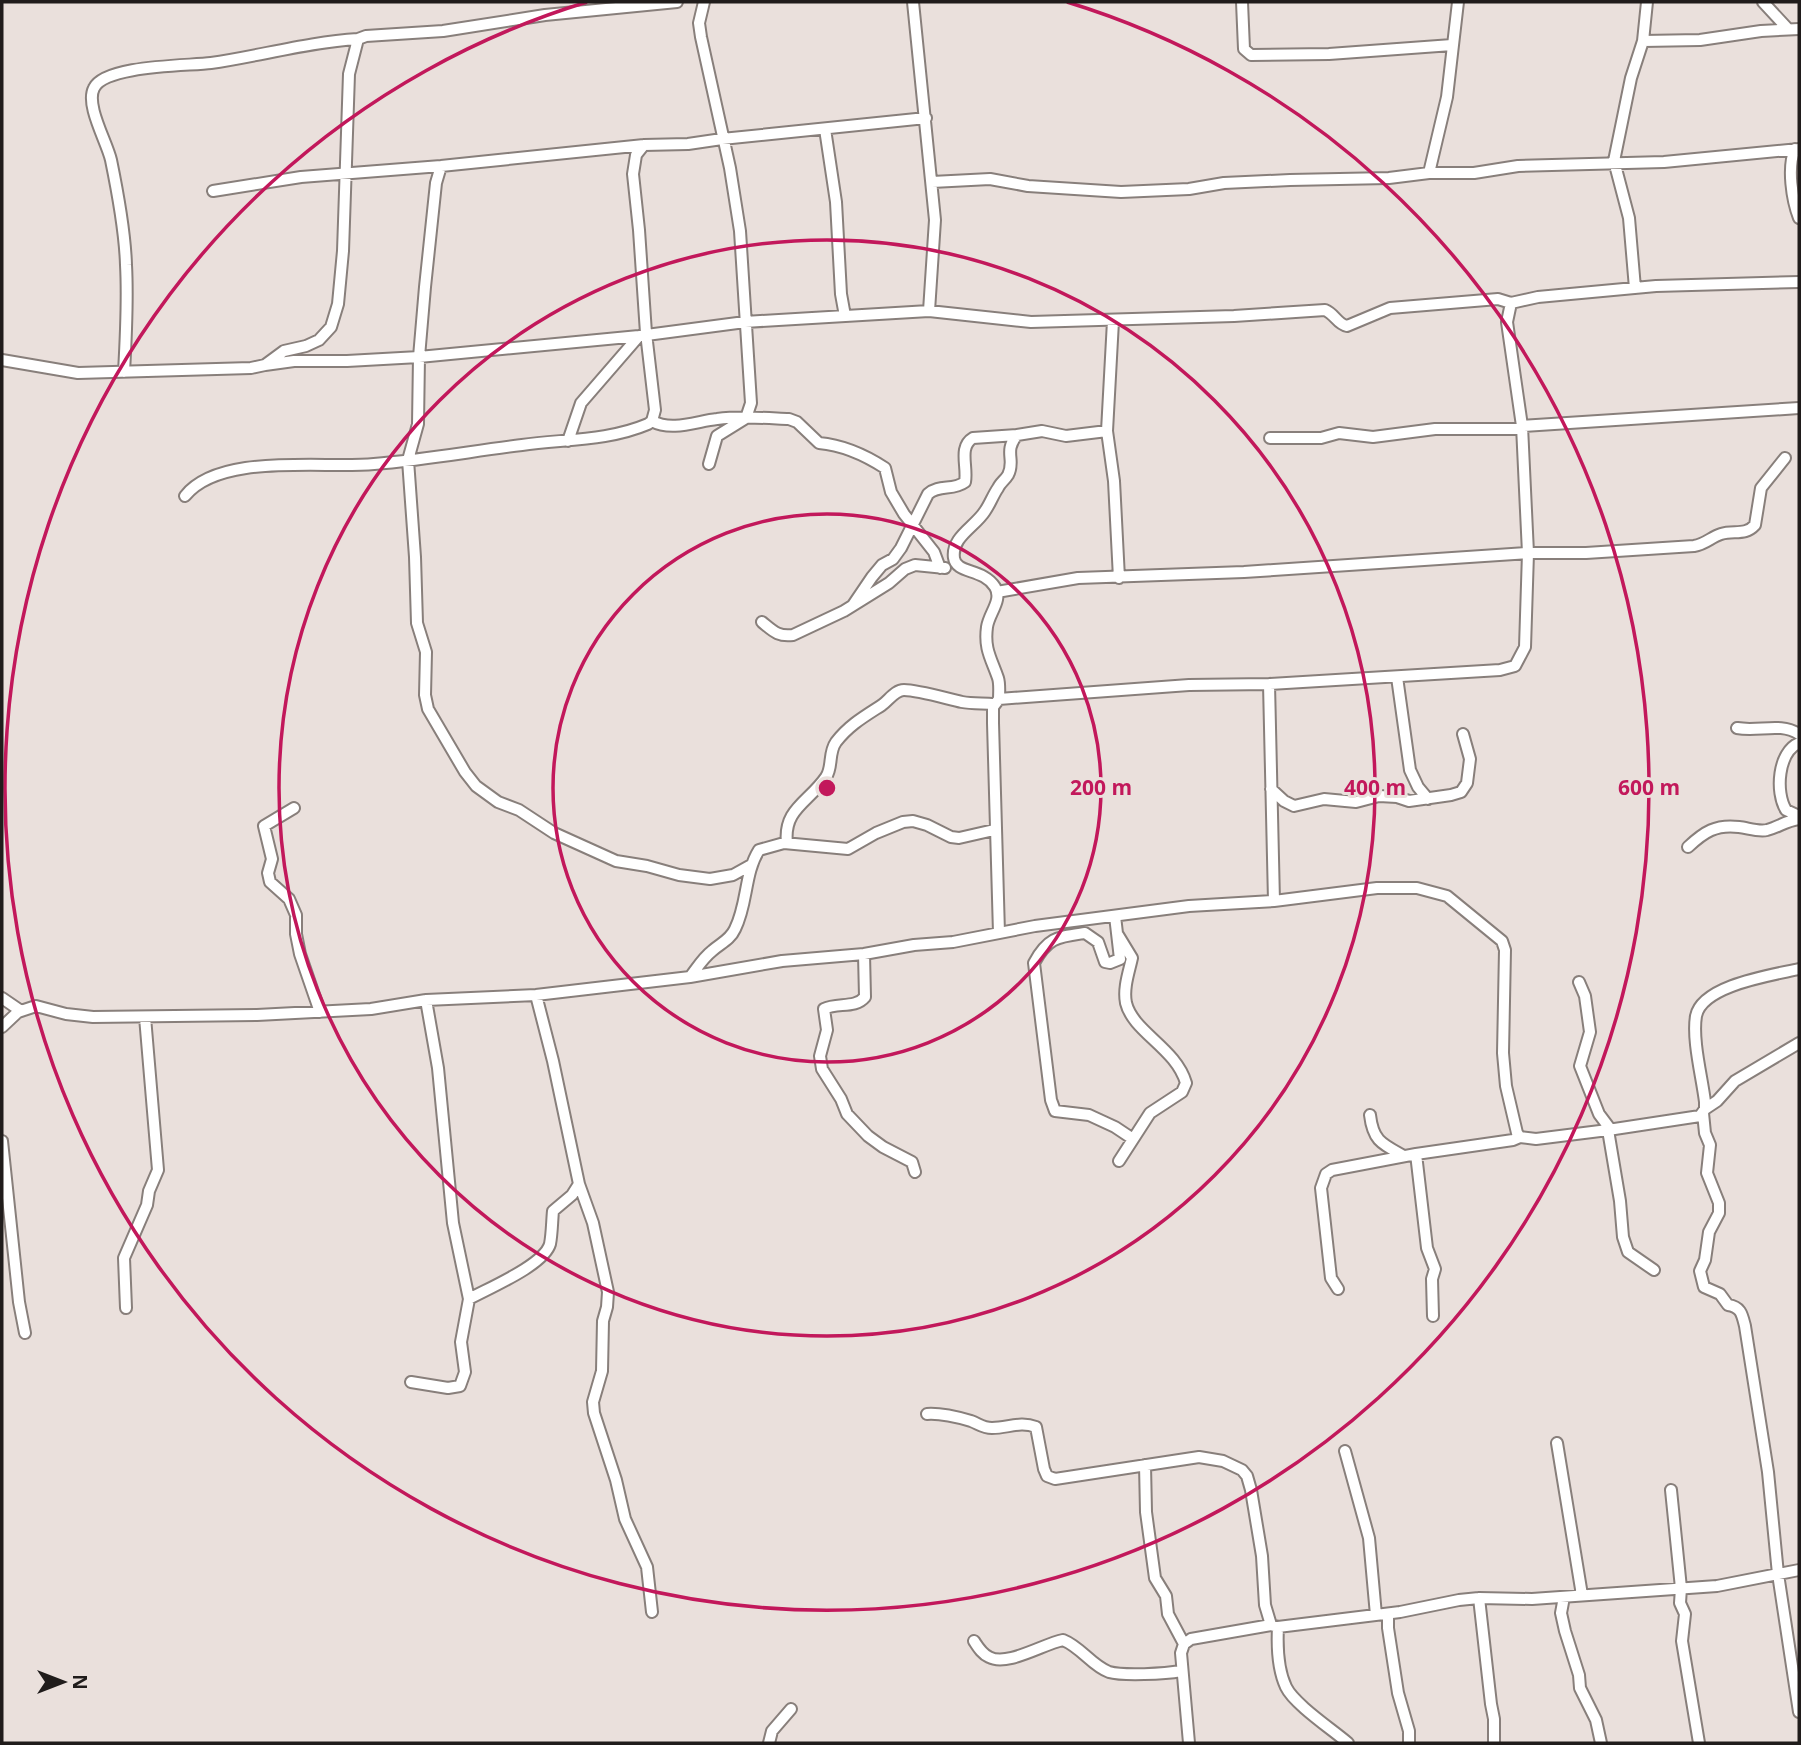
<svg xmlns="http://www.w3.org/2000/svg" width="1801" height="1745" viewBox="0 0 1801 1745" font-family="'Open Sans',sans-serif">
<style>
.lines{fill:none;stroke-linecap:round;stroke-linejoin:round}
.minor-casing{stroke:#887f7b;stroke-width:14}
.minor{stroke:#fff;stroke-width:10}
.ring{fill:none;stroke:#c2185b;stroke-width:3.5}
.centre{fill:#c2185b;stroke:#eae0dc;stroke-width:3.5}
.ring-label{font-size:21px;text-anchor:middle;font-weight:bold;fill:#c2185b;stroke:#eae0dc;stroke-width:6;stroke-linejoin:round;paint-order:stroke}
</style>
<rect width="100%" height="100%" fill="#eae0dc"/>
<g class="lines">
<g class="minor-casing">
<path id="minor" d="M704,2l-5,21 2,14 29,131 10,63 11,172 -5,15 -29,18 -8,28
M913,2l22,218 -6,91
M1242,2l2,47 7,6 78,-1 123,-9
M1763,2l25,27
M1643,41l57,-1 61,-9 38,-2
M825,129l11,73 5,92 4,22
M1795,149c-8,18 -3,51 4,69
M441,166l-5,17 -11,104 -6,70 -1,67 -10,36 7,97 2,66 9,29 -1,43 3,14 37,63 11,14 22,16 21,8 35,23 62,28 31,5 32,9 31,4 23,-4 18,-10
M1429,173l18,-76 11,-95
M932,182l58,-3 38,7 93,6 68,-3 35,-6 66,-3 99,-2 40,-5h45l44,-7 146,-4 135,-13
M213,191l88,-14 140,-11 203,-21 44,-1 34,-5 204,-21
M1635,288l-6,-70 -15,-57 17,-83 12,-37 4,-39
M1113,321l-6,110 7,50 5,97
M2,360l76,13 173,-5 14,-3 19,-14 22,-5 13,-6 12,-13 7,-23 5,-53 6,-177 9,-35 8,-3 77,-5 102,-16 132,-13
M265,365l29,-4h53l72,-4 220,-21 106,-14 184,-11 102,11 203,-6 91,-6c10,4 12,14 22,16l43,-18 108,-9 13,4
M124,372c2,-35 4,-71 2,-107 -1,-34 -8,-71 -15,-105 -4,-18 -26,-55 -17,-72 11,-23 93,-22 117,-25 49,-7 97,-21 147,-24
M652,421c20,11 45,0 65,-2 24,-3 48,-1 72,0l8,3 22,21c23,2 46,12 66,25l6,24 13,22 30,38 6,16
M1522,426l277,-18
M1270,438h51l18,-5 34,4 62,-8h87
M568,441l13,-38 58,-67
M185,496c35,-44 139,-27 189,-32 50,-4 99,-13 148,-19 43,-6 86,-4 126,-21l4,-3 3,-11 -9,-77 -7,-103 -6,-56 3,-19 8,-10
M997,592l81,-14 166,-6 284,-19h58l108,-7c12,-2 17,-9 27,-12 13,-4 24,2 34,-9l6,-37 24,-30
M853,605l19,-28 10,-12 11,-6 8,-11 27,-54c11,-10 25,-3 37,-12 3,-15 -7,-35 8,-44l44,-3
M762,622c11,9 16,15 31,13l51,-24 45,-28 16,-14 10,-4 30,3
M1397,677l13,93 8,17 10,12
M1269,684l5,217
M999,699c0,-6 1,-15 -1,-21 -7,-20 -14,-29 -11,-51 2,-14 16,-27 8,-40 -12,-19 -39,-13 -41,-29 -3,-21 21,-31 31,-47 5,-7 8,-16 13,-23 2,-5 7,-8 10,-13 8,-15 -5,-23 9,-40l25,-4 24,5 41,-5
M1737,728c22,4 43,-6 62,6
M1799,743c-21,9 -24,49 -13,67l13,6
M1271,789l13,12 10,5 30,-7 32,3 23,-6 18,1 12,4 42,-6 10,-3 6,-9 3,-24 -7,-25
M294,808l-30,18 8,33 -4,14 2,9 19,17 7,16v19l4,20 20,58
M787,843c-4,-34 22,-41 39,-66 7,-10 2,-24 10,-35 13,-17 29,-26 46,-37 7,-5 13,-15 22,-15 14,0 44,9 58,12 10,2 22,1 32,2
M1688,847c16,-15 28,-23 51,-20 9,1 19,5 28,3 12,-3 18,-9 32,-11
M1115,916l5,43 -10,4 -5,-1 -7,-20 -13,-9c-27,4 -37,4 -51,30l17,137 4,11 34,4 26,12 18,12
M999,933l-6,-210v-16l6,-8 190,-14 80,-1 231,-14 15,-4 10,-19 3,-94 -6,-127 -15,-104 4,-19 27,-6 118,-11 143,-4
M1118,935l14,23c-3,14 -9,30 -6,45 7,29 50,45 60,80l-4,9 -32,21 -31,48
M864,954l1,43c-10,12 -28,5 -41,12l3,21 -7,26 2,13 19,30 6,15 21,22 15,11 29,15 3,10
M690,977c7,-9 13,-19 22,-26 9,-8 18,-11 23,-22 13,-26 9,-55 24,-79l25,-7 64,6 28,-16 27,-11 10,-1 14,4 24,12 8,1 35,-8
M1579,982l6,14 5,36 -10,34 19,48 12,16
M536,995l17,66 26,123 14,39 15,69 -1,15 -4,14 -1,50 -9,31 1,11 22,67 9,39 22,48 5,45
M2,998l19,13
M2,1027l16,-15 18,-6 30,8 27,3 164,-2 114,-6 55,-9 110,-5 154,-18 92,-16 82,-7 50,-9 39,-3 82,-16 154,-20 85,-5 103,-13h40l30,8 55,45 3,9 -2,103 3,33 11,47 3,4 16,2 72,-9 92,-14 5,-7v-7c-3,-25 -13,-62 -9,-86 6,-31 77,-41 103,-47
M1705,1109l12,-8 18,-20 64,-38
M1703,1113l2,20 5,12 -3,28 12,30v10l-10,19 -4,28 -5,11 4,16 16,7 8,11c13,2 14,9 17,21l23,146 10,102 21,138
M1370,1115c3,26 12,29 34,41
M1608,1130l12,71 3,36 5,15 26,18
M2,1141l17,161 6,31
M1416,1154l11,94 8,21 -3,10 1,37
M1338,1289l-7,-11 -10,-90 5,-14 6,-4 84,-16 97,-14 7,-3
M469,1299c20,-11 75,-34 81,-55 2,-10 2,-23 3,-33l19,-16 7,-11
M126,1308l-2,-50 23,-53 2,-14 9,-21 -13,-153
M411,1382l37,6 12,-2 5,-14 -4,-30 8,-43 -16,-76 -15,-155 -12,-68
M927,1414c14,-1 30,3 44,7 8,3 12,7 21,7 16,0 28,-7 44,-1l8,42 3,7 8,3 144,-22 24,4 19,9 5,6 4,14 11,66 3,49 6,20
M1557,1443l25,152
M1345,1451l24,87 7,77
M1145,1465l1,47 9,66 11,18 2,18 16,30
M1671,1490l10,98 -1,15 5,11 -3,27 17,102
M1564,1597l-3,16 4,18 14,44 1,13 16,32 5,23
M1479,1598l12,106 3,15v24
M1388,1614v14l10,65 11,38v12
M1278,1627c-1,19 0,43 8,60 8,17 47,43 62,56
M974,1641c4,6 8,13 15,16 18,10 54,-13 74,-17 18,7 29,26 46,32 14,4 56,2 72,-1
M769,1743l3,-12 19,-22
M1189,1743l-8,-90 3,-9 7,-5 80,-14 7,2 122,-15 59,-12 20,-2 53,1 185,-13 82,-16"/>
</g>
<use href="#minor" class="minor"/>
</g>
<g class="ring">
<circle cx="827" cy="788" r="274"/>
<circle cx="827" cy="788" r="548"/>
<path d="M1067 2A822 822 0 1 1 587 2"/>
</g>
<circle cx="827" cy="788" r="10" class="centre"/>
<g class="ring-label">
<text x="1101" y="795">200 m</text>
<text x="1375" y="795">400 m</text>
<text x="1649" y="795">600 m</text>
</g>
<rect width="1801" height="1745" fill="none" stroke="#201c1b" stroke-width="7"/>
<g transform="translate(63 1682) rotate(90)" stroke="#eae0dc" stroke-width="5" paint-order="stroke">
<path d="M0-5L12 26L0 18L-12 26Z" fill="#201c1b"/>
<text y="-10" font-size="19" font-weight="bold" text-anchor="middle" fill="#201c1b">N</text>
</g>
</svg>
